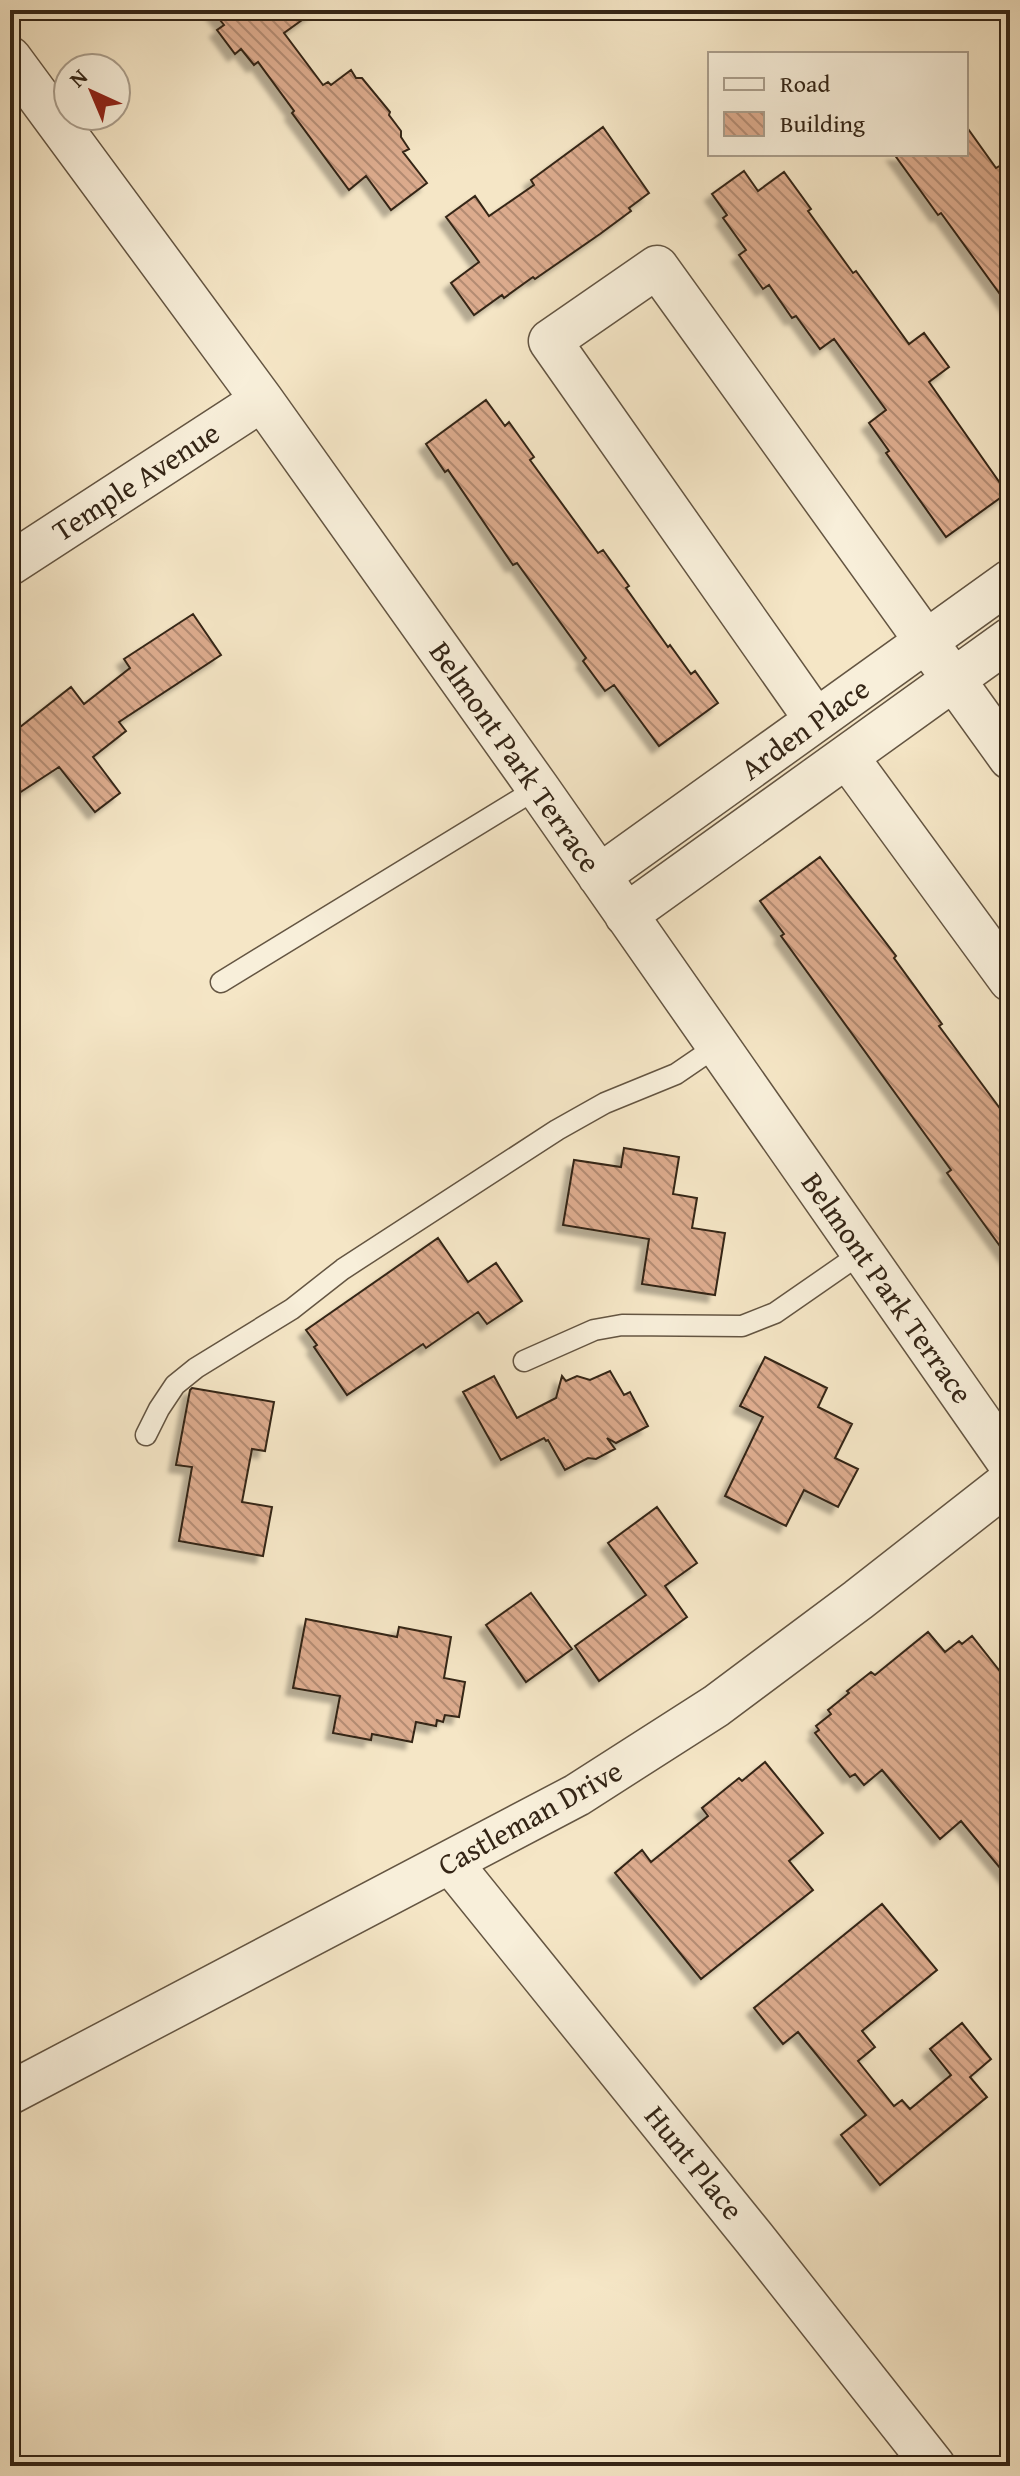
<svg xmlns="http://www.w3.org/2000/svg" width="1020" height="2476" viewBox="0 0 1020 2476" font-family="'Gentium Book Plus',serif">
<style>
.building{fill:url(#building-back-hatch);stroke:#342516;stroke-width:2;filter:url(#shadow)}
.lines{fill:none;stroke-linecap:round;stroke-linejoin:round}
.lane-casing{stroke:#645542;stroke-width:23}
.street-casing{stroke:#645542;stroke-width:45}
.lane{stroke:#f8efda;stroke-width:20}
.street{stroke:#f8efda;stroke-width:42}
.labels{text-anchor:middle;stroke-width:8;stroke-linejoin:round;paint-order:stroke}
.street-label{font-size:30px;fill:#342516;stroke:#f8efda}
</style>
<defs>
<pattern id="building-back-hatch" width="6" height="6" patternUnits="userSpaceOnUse" patternTransform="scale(2)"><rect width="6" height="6" fill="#dcab8d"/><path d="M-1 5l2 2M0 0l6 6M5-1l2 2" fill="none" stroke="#b38b72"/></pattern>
<filter id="shadow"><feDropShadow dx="-7" dy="7" stdDeviation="2" flood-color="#0004"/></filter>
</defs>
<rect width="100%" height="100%" fill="#f5e6c6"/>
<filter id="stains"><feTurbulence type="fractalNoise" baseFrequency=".0025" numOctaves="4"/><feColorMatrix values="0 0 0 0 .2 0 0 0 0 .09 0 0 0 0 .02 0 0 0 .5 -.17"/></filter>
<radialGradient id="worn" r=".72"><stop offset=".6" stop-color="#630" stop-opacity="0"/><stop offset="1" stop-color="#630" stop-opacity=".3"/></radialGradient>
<path class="building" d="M212,10h104l-32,23 39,52 5,-3 3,3 20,-15 5,8h6l28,34 -1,3 12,16v6l8,12 -6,3 24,31 -36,27 -25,-34 -17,14 -57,-77 2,-2 -36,-49 -4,3 -13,-16 -6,5 -18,-24 7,-5z
M966,126l30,42 14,-8v148l-69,-95 -3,2 -44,-61h72z
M603,127l46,66 -20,15 2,3 -31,23 -65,45 -2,-2 -29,21 -2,-3 -28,20 -23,-32 28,-21 -33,-45 29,-21 14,20 45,-31 -3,-5z
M744,171l14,20 26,-19 27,37 -3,2 45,62 3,-2 53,73 15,-11 25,34 -20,15 78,111 -61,44 -60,-84 3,-2 -20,-28 17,-13 -52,-71 -14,10 -24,-33 -4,2 -23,-33 -6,4 -24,-34 7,-5 -23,-32 4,-3 -15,-21z
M486,400l19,26 4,-4 25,35 -4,3 68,93 5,-3 26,36 -3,2 42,59 2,-2 21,29 4,-3 23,32 -59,43 -45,-61 -9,6 -22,-30 3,-3 -69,-95 -4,2 -65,-95 -3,2 -19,-28z
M193,614l28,41 -102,67 7,9 -33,26 27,36 -25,19 -36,-45 -49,32v-64l61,-48 13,17 46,-36 -6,-9z
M820,857l76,99 -2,2 48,66 -3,2 71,96v138l-63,-87 4,-3 -24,-33 -146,-201 3,-2 -24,-33z
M624,1148l55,9 -6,37 24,4 -5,30 33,5 -10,62 -73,-11 7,-45 -86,-14 11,-65 47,7z
M438,1238l30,44 28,-19 26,38 -35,23 -9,-12 -52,36 -3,-4 -76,51 -33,-48 3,-2 -11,-15z
M765,1357l62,31 -9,19 34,17 -17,34 23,11 -20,38 -34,-17 -18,36 -61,-30 38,-79 -23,-11z
M610,1371l14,24 6,-3 18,34 -32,17 -9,-5 8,11 -19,10 -8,-1 -23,12 -17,-30 -2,1 -2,-3 -43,22 -38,-68 31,-16 23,42 39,-20 6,-22 4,5 11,-5 13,4z
M192,1388l82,14 -9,49 -13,-2 -10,53 30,5 -9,49 -84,-15 13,-74 -16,-2 14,-75z
M657,1507l40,56 -32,23 22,31 -88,64 -24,-35 71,-51 -38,-52z
M531,1593l41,56 -46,33 -40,-57z
M306,1619l91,18 2,-10 52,10 -7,41 21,4 -6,35 -14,-2 -2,7 -6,-2 -1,6 -20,-4 -4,20 -40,-8 -1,6 -38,-7 7,-37 -47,-8z
M928,1632l17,20 14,-11 3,3 10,-8 38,48v196l-49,-59 -21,18 -58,-69 -18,15 -9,-11 -5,3 -35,-44 4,-3 -3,-4 15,-12 -3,-4 21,-17 -2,-2 24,-19 4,3z
M765,1762l58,71 -34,28 24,29 -112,89 -86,-106 27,-23 9,12 57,-46 -6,-8 37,-30 3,3z
M882,1904l55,66 -75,61 13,16 -17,14 36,45 8,-6 8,9 41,-34 -21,-26 32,-26 29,36 -21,18 17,20 -107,88 -39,-50 25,-20 -68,-83 -15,12 -29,-36z"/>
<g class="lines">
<g class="lane-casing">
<path id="lane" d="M221,982l317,-194
M524,1361l70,-31 28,-5 120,1 33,-13 88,-61
M146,1435l13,-26 16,-24 21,-17 96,-59 51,-40 214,-139 48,-27 71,-29 41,-28"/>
</g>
<g class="street-casing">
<path id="street" d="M10,58l252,342 276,388 472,676
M10,564l252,-164
M816,720l-266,-379 107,-74 353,491
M847,757l163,223
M599,876l411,-295
M626,915l384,-276
M451,1863l303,375 180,228
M10,2093l567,-298 139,-89 142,-106 152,-119"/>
</g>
<use href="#lane" class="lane"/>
<use href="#street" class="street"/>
</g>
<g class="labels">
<g class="street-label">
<text transform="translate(136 482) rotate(-33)" y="10">Temple Avenue</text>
<text transform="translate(805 729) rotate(-36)" y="10">Arden Place</text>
<text transform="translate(515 757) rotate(55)" y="10">Belmont Park Terrace</text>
<text transform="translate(887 1288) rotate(55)" y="10">Belmont Park Terrace</text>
<text transform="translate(530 1818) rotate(-29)" y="10">Castleman Drive</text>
<text transform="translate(694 2163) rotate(51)" y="10">Hunt Place</text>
</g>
</g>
<rect width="1020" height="2476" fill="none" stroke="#f5e6c6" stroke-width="40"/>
<rect x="12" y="12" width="996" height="2452" fill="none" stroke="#342516" stroke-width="4"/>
<rect x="20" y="20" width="980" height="2436" fill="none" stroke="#342516" stroke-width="2"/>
<rect x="708" y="52" width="260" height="104" fill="#f8efda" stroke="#aa9e8c" stroke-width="2"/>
<rect x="724" y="78" width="40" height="12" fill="#f8efda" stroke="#aa9e8c" stroke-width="2"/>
<text x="780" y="92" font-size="24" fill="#342516">Road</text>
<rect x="724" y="112" width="40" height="24" fill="url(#building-back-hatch)" stroke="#aa9e8c" stroke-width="2"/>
<text x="780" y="132" font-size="24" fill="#342516">Building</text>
<g transform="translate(92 92) rotate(316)"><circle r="38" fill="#f8efda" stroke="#aa9e8c" stroke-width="2"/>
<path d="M0-6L14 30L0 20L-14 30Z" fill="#8f2418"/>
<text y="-12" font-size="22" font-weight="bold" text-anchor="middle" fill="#342516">N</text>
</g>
<rect width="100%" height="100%" filter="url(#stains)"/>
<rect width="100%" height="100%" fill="url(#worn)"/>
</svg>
